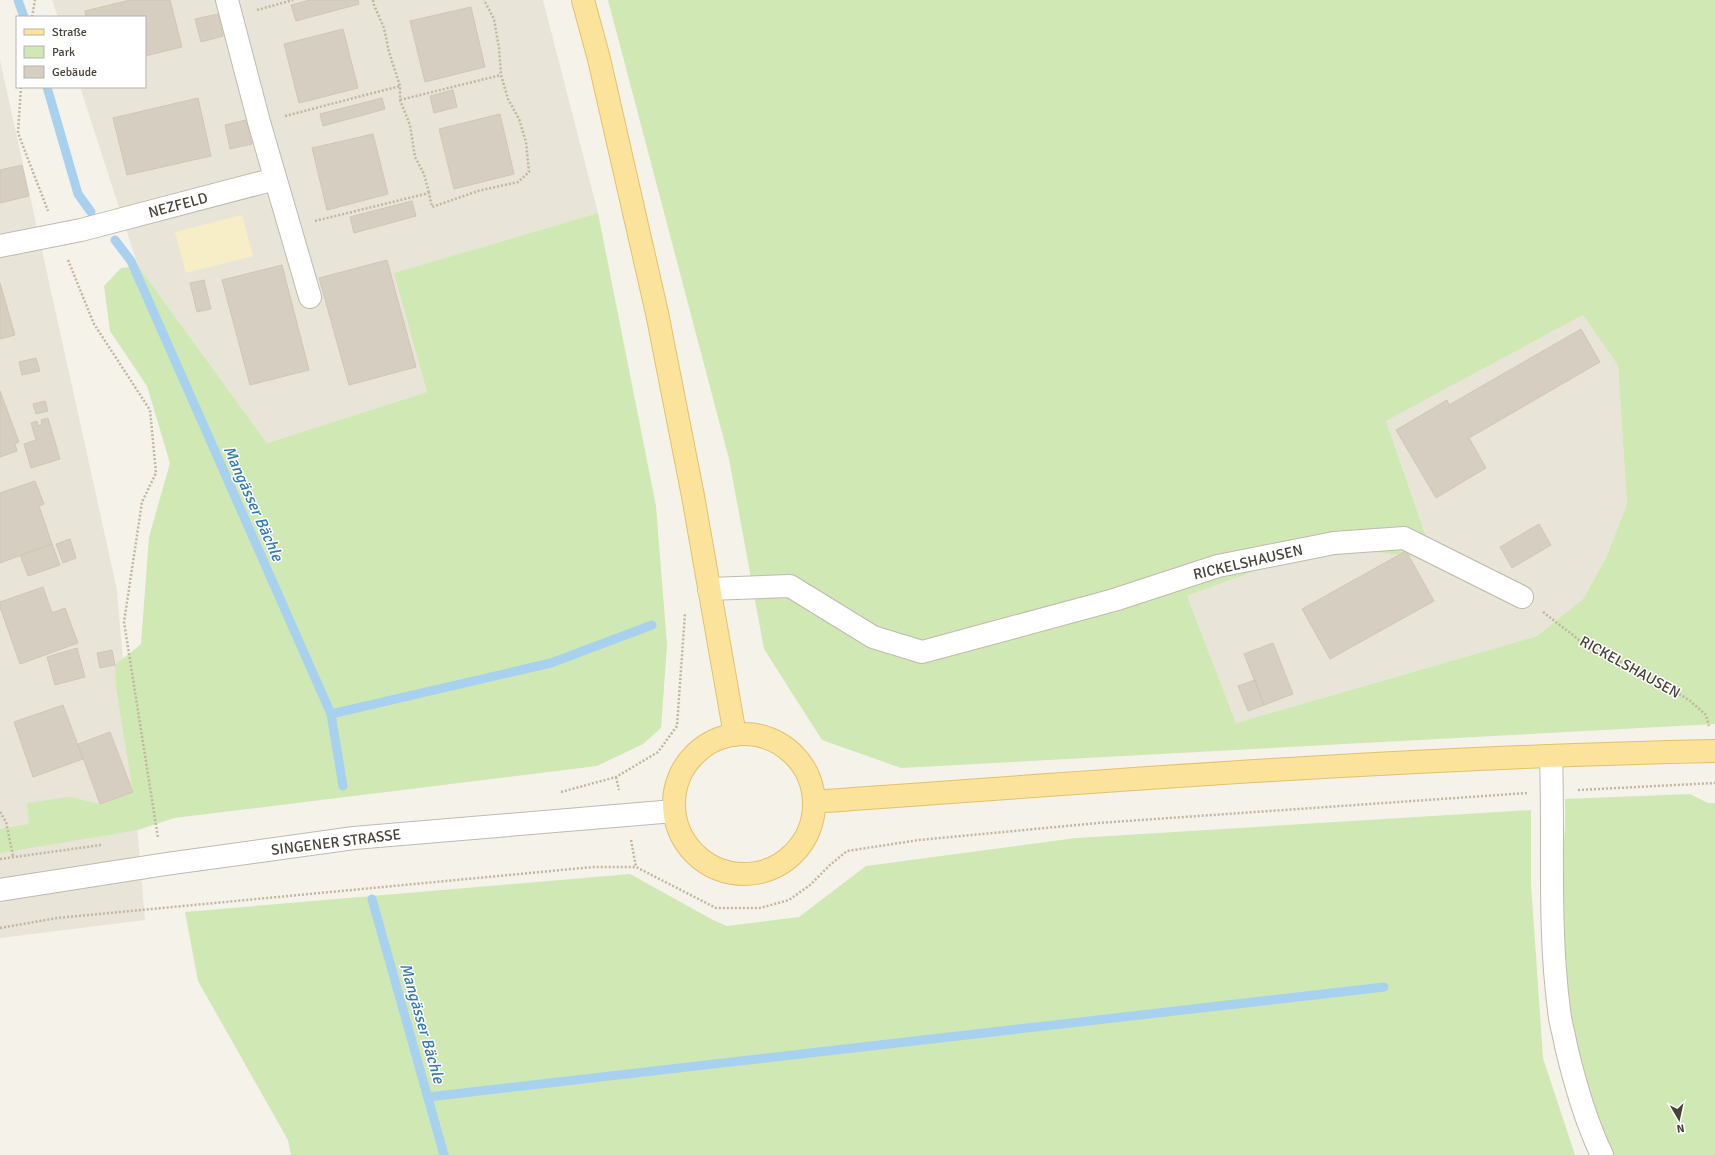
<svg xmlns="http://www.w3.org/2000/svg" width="1715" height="1155" viewBox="0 0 1715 1155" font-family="Signika,sans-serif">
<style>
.residential{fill:#e8e4d8}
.green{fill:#cfe8b4;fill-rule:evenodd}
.sand{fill:#f7eec7}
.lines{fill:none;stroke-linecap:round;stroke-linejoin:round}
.stream{stroke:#a8d1ef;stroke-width:9}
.building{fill:#d6cec0;stroke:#d1c6b3}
.minor-casing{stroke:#c0baad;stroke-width:24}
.major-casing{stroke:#e2c16b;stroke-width:24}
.path{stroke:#c2b69e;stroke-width:2.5;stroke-dasharray:2 2;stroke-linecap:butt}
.minor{stroke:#fff;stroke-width:22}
.major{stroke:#fce39c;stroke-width:22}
.labels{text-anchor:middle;stroke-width:3;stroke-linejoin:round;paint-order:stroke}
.street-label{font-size:15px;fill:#494238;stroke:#fff}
.water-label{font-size:16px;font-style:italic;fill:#327ab3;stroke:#fff}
</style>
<rect width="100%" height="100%" fill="#f5f2ea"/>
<path class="residential" d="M52,0h491l55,213 -203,60 32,119 -160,51 -129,-177 -58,-179h65v-70h-87z
M0,60l117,530 28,330 -145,18z
M1583,315l35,49 9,140 -21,54 -23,41 -46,37 -301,87 -49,-127 90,-33 90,-12 67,7 -48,-137z"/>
<path class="green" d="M608,0h1107v724l-814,44 -79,-28 -58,-91 -35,-190zM1583,315l35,50 9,139 -21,54 -23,41 -46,37 -301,87 -49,-127 90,-33 90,-12 67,8 -48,-138z
M598,213l58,293 11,139 -6,83 -18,16 -46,22 -423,52 -36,12 -138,23v-24l29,-5 -2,-21 42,-6 31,7 33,-12 -17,-105 -1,-22 26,-21 8,-107 21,-74 -23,-77 -37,-55 -6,-45 17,-18 17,-2 129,177 160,-51 -33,-119z
M1690,794l18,9h7v352h-104l-13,-27 -26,-97 -10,-85 -2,-52 5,-67v-28z
M1531,810v74l12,174 32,97h-1284l-3,-15 -90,-159 -13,-69 445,-38 83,46 14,6 72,-9 67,-51 210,-28z"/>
<path class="sand" d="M242,215l11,41 -67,17 -11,-41z"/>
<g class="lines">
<path class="stream" d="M18,0l6,17
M47,87l31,107 13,18
M115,240l16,21 200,453 12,72
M331,714l220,-51 101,-38
M372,899l72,256
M428,1097l956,-110"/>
</g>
<path class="building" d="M130,0h40l12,47 -37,9v-39h-59l-1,-6z
M310,0h48l1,4 -63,17 -5,-16z
M471,7l14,60 -60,15 -15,-61z
M218,14l5,22 -22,6 -6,-23z
M343,29l15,59 -59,15 -15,-59z
M453,90l4,17 -23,6 -4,-17z
M198,98l13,58 -84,19 -14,-57z
M382,98l3,11 -62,17 -3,-12z
M500,114l14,60 -60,15 -15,-60z
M246,120l6,24 -22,5 -5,-24z
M373,134l15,60 -61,16 -15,-62z
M22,165l7,31 -29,7v-33z
M412,201l4,15 -62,17 -4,-16z
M387,260l29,107 -67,18 -30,-107z
M282,265l27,105 -59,15 -28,-105z
M204,280l7,29 -14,3 -7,-29z
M0,283l15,52 -15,4z
M1581,329l19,33 -131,76 17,30 -50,30 -40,-68 51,-30 2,5z
M36,358l4,13 -18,4 -3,-13z
M0,391l19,51 -4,2 2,7 -17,6z
M45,401l3,10 -12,3 -3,-10z
M48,418l12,41 -29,9 -7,-24 12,-4 -5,-17 6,-2 1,5 4,-2 -1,-4z
M35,481l9,23 -5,2 13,38 -52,19v-70z
M1539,524l12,21 -39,23 -12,-21z
M70,539l6,19 -13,5 -7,-19z
M52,544l8,21 -32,11 -8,-21z
M1406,551l28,50 -104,58 -28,-50z
M43,587l9,26 13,-5 13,35 -58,21 -20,-57v-5z
M1273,643l20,51 -29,11 -20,-51z
M77,648l8,29 -30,8 -8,-28z
M112,650l3,15 -15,3 -3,-15z
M1255,680l9,25 -16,6 -10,-25z
M63,705l20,54 -50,18 -19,-55z
M110,732l23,60 -33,12 -22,-60z"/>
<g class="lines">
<g class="minor-casing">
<path id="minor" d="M227,0l32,122 51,175
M0,246l81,-16 194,-51
M709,589l81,-3 83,51 49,15 192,-52 104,-34 116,-23 70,-5 118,59
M1551,756c3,85 -3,170 8,254 1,12 5,24 7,36 9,38 19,74 36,109
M0,890l166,-26 188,-26 320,-27"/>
</g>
<g class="major-casing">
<path id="major" d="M583,0l16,59 58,254 36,183 42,239
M674 804a70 70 0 1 1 140 0a70 70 0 1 1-140 0Z
M814,802c300,-22 600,-45 901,-51"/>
</g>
<path class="path" d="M373,0l1,5 10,23 5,24 11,34v14l10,25 5,32 9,17 5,19
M257,10l36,-10
M32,17l3,-17
M21,87l-3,46 30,78
M400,100l101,-25
M285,116l115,-30
M315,221l114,-28 3,14 46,-16 40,-9 11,-10 -3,-30 -7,-23 -11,-20 -7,-24 -2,-27 -5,-29 -10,-19
M68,260l26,64 56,86 6,63 -14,29 -18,120 34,216
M1543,612l49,38 44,18 53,32 17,15 3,11
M616,777l3,13
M1578,790l137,-7
M561,792l55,-15 42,-25 19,-26 8,-113
M0,812l6,10 7,34
M631,840l5,27
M0,859l101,-14
M0,928l57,-10 536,-51h43l80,41h44l29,-8 21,-15 21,-21 16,-13 72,-11 179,-17 429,-30"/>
<use href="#minor" class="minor"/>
<use href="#major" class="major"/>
</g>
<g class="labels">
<g class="street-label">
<text transform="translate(178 205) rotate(-15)" y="5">NEZFELD</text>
<text transform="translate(1248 562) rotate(-13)" y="5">RICKELSHAUSEN</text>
<text transform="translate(1630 667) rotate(29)" y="5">RICKELSHAUSEN</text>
<text transform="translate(336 842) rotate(-7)" y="5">SINGENER STRASSE</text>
</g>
<g class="water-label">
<text transform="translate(254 503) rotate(66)" y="6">Mangässer Bächle</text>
<text transform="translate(423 1023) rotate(74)" y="6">Mangässer Bächle</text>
</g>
</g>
<rect x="16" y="16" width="130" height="72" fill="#ffffff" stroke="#b6b3af"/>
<rect x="24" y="29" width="20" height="6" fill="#fce39c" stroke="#b6b3af"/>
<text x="52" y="36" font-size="12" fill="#494238">Straße</text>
<rect x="24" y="46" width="20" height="12" fill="#cfe8b4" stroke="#b6b3af"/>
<text x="52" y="56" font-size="12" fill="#494238">Park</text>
<rect x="24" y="66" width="20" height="12" fill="#d6cec0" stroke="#b6b3af"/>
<text x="52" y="76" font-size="12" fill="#494238">Gebäude</text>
<g transform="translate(1679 1119) rotate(171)" stroke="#ffffff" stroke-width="3" paint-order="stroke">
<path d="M0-3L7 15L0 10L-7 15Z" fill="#494238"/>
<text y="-6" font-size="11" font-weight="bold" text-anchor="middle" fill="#494238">N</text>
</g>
</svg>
